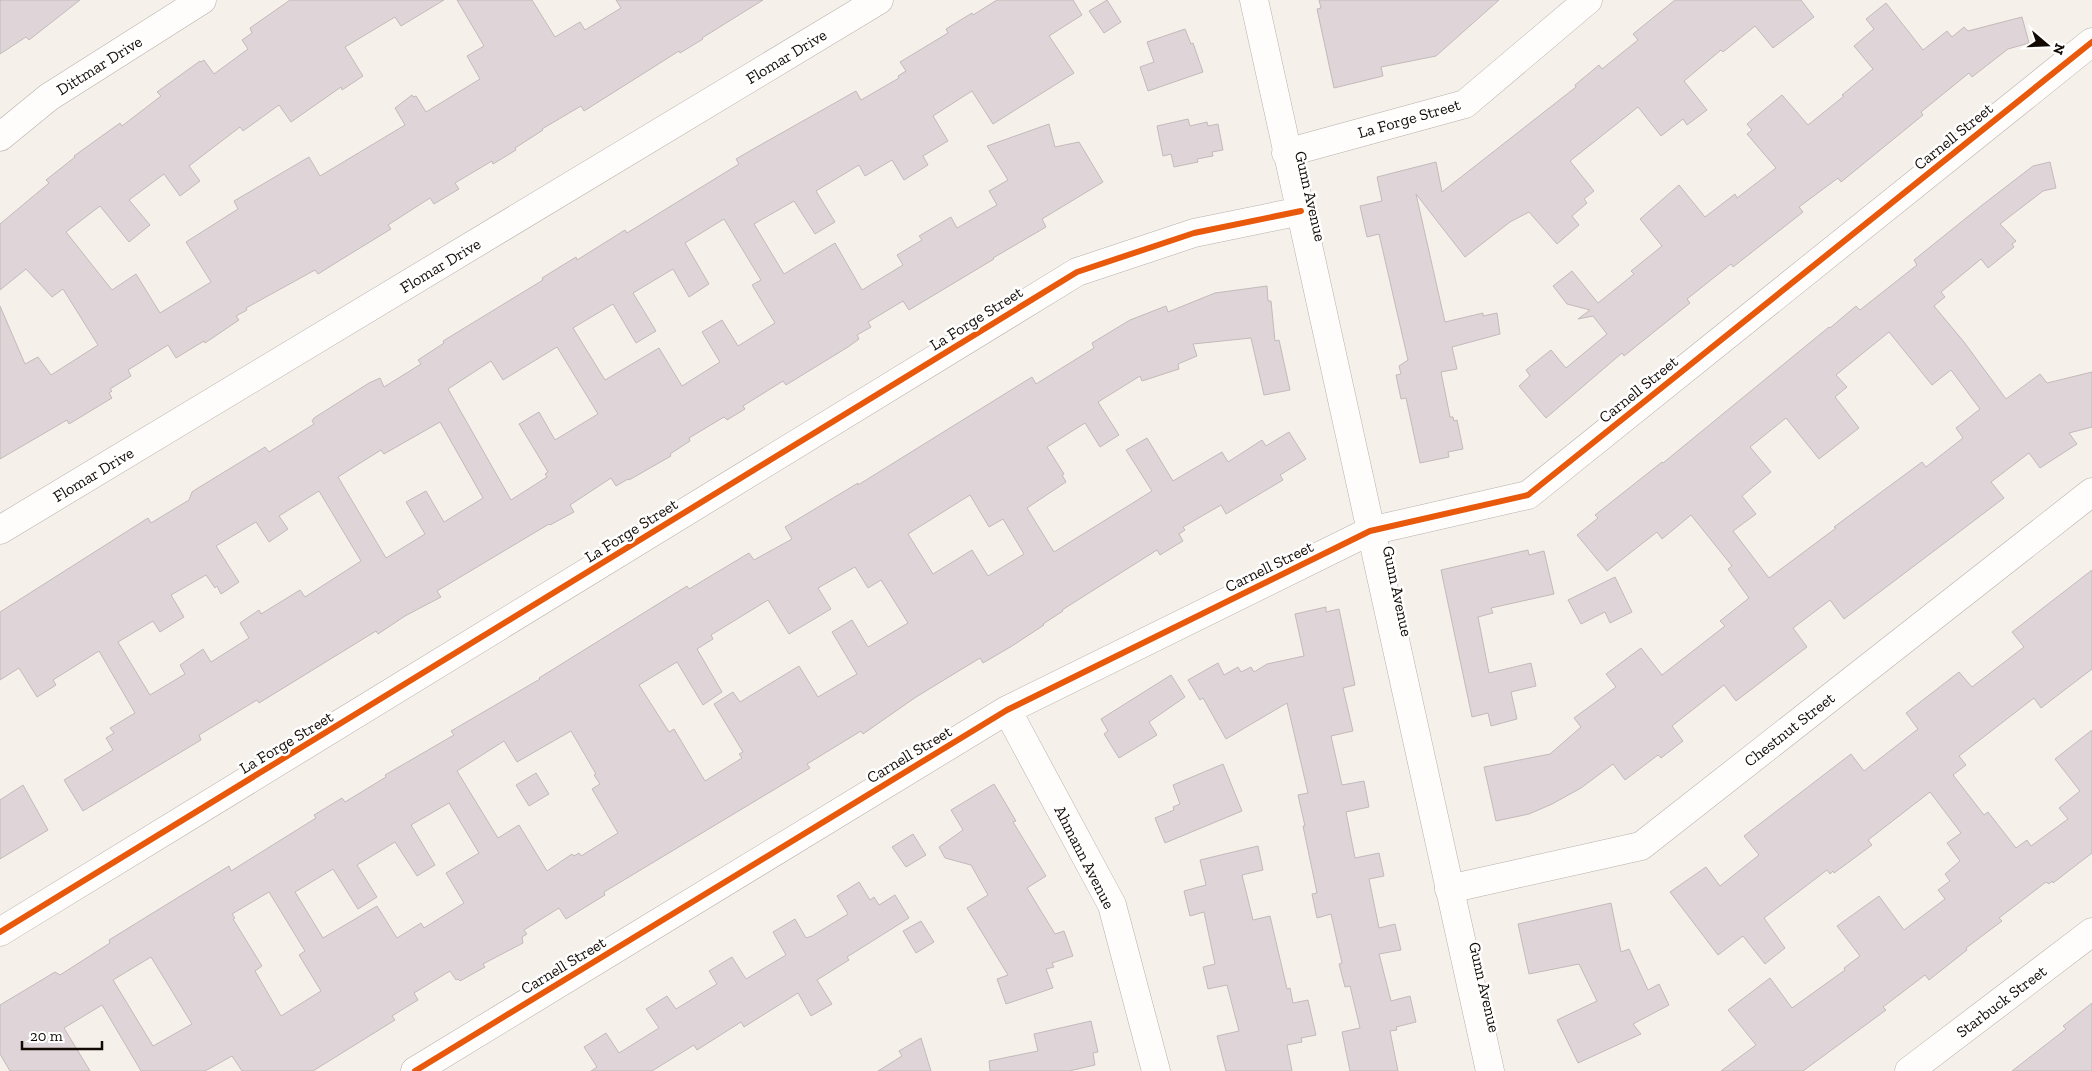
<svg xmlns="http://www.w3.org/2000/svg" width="2092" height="1071" viewBox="0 0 2092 1071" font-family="'Zilla Slab',serif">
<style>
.building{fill:#dfd4d7;stroke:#c2babb;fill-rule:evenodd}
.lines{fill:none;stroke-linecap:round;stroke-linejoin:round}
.street-casing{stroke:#b7afa9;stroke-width:29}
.secondary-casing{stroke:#b7afa9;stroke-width:29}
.street{stroke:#fefdfc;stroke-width:28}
.secondary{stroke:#fefdfc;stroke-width:28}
.cycleway-casing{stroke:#fff;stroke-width:9}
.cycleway{stroke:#e8590c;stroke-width:6}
.labels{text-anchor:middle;stroke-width:5;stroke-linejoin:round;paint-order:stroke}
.street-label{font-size:16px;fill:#130a04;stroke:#fff}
</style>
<rect width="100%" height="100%" fill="#f6f0eb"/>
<path class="building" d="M0,0h80l-51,40 -3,-3 -26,17z
M290,0h154l-43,26 -6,-9 -50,30 18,29 -21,14 -1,-3 -50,35 -12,-17 -36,26 -3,-4 -51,39 11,15 -20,15 -16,-22 -35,26 21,25 -21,17 -29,-36 -34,26 46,58 24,-16 24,39 51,-31 -25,-40 52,-33 -4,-8 75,-44 11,19 85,-51 -10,-17 17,-13 1,2 3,-1 10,16 54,-33 -13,-23 17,-10 -27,-46h75l23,37 25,-15 5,8 36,-22 -5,-8h147l-61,38 1,1 -23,14 -1,-2 -95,60 -3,-5 -39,23 1,1 -28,18 1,2 -23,14 -1,-3 -37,22 4,6 -25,15 -4,-6 -42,27 3,4 -49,30 -24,15 -3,-4 -69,38 1,2 -11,6 3,4 -34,23 -1,-2 -28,17 -8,-13 -40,25 3,6 -21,13 2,2 -3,2 3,5 -43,26 -2,-4 -67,39v-153l25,58 13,-7 13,18 47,-30 -35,-56 -11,8 -26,-28 -26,21v-66l49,-41 -3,-3 29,-23 -1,-1 46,-33 2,3 39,-30 -4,-4 43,-31 1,1 3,-2 10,14 34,-25 -6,-9 10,-7 -2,-5z
M997,0h76l9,15 -33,21 25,37 -81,51 -21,-33 -39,25 15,25 -25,15 5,9 -24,15 -12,-20 -27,16 -6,-11 -43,26 19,31 -20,12 -21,-33 -40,23 30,50 51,-31 27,47 41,-25 -6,-10 25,-15 -3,-4 32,-19 6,11 40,-23 -8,-14 19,-11 -21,-34 62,-22 6,23 24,-5 24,40 -61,37 4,8 -53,31 1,1 -85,51 -6,-9 -35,21 3,5 -14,8 2,4 -11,8 -62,38 -3,-4 -40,25 2,3 -18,11 -3,-3 -35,21 1,3 -20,13 1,2 -42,24 -1,-1 -12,7 -5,-8 -41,27 4,7 -24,13 -1,-1 -112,67 4,6 -36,19 -27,18 -2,-3 -117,72 -2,-3 -58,35 2,5 -118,71 -19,-31 49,-30 -7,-12 8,-5 -4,-5 25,-15 -36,-62 -46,29 3,5 -19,12 -18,-29 -19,12v-68l148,-94 3,5 38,-23 3,-8 6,-4 67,-41 4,5 45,-28 -2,-3 2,-3 55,-35 11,-5 4,9 37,-23 -3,-4 26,-17 -1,-2 100,-61 -1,-2 34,-21 1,3 48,-30 2,3 112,-69 -3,-5 19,-11 101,-57 5,9 38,-22 -1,-2 8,-5 -6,-9 48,-29 -2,-4 26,-16 1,2zM724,219l37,61 -9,5 23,38 -37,23 -16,-26 -20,12 18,30 -38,24 -23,-38 -54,32 -32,-52 40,-24 23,39 20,-12 -23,-38 40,-24 16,28 20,-13 -24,-41zM557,347l41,67 -43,26 -16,-28 -20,12 29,48 -3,2 2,3 -36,23 -63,-111 43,-28 12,19zM440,422l43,76 -39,24 -18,-31 -20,11 19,32 -39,24 -48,-81 43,-27 3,4zM319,491l42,70 -56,36 -5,-7 -39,24 -2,-4 -19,13 9,15 -38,24 -8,-13 -23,16 5,9 -35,21 -32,-53 35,-21 7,11 24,-15 -13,-22 35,-20 9,13 2,-2 4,8 18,-12 -23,-36 40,-24 13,20 19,-13 -9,-13z
M1107,0l14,22 -17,11 -15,-22z
M1319,0h180l-63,56 -55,11 2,9 -49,12 -17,-79 4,-1z
M1675,0h126l13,17 -41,31 -18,-22 -32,26 -2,-2 -37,31 23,29 -20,15 -4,-6 -22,17 -23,-29 -68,54 24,30 -10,8 3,4 -15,13 7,9 -22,19 -28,-32 -19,10 -45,35 -49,-63 29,128 38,-9v3l14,-3 3,21 -48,13 5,22 -16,3 9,45h3l1,4 3,-1 6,29 -15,3 1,5 -29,6 -14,-65 -5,1 -5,-24 5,-1 -2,-8 9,-6 -29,-126 -12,3 -7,-31 22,-5 -5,-24 59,-15 6,30 134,-105 -1,-2 24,-20 3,4 36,-29 -5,-6z
M1886,3l37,47 24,-19 5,6 12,-10 4,4 54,-14 7,26 -21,6 -36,28 -3,-4 -48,39 2,3 -82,67 -3,-4 -39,29 4,5 -70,55 -2,-3 -44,35 3,4 -66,53 -2,-3 -76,65 -27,-32 11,-10 -4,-6 25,-20 15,18 41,-34 -14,-18 -15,3 12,-9 -23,-6 -14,-18 19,-15 26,32 36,-29 -3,-3 31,-25 -22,-27 39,-34 26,32 30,-23 2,4 39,-30 -29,-34 5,-4 -5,-6 35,-29 26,30 36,-29 -2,-1 31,-26 -19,-23 20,-17 -8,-10z
M1185,29l6,15 2,-1 10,29 -55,19 -8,-24 14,-5 -7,-20z
M1188,119l2,7 17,-4 1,4 10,-2 5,26 -11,2 1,4 -16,3 1,3 -24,5 -3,-13 -8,2 -6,-30z
M2050,162l6,26 -13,3 -43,33 16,17 -4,3 2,3 -26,21 -7,-9 -40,33 4,5 -11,9 30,36 42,57 34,-25 7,9 45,-11v55l-23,6 8,11 -37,24 -11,-15 -38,29 13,16 -160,121 -14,-19 -37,28 14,19 -71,54 -12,-16 -52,41 11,15 -22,17 -3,-3 -33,25 -12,-16 -32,24 -29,16 -23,10 -33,7 -12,-54 66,-13 31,-27 -7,-9 42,-31 -10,-13 35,-26 21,27 63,-49 -5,-5 29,-23 -21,-29 4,-3 -41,-51 -29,24 -5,-7 -50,39 -30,-36 21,-17 -3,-3 67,-53 1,1 166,-136 1,1 26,-22 4,4 57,-45 -3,-5 67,-54 52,-40zM1889,332l43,53 19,-15 29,39 -24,19 7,10 -37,29 -4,-5 -88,65 2,1 -67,50 -36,-47 23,-17 -14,-18 29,-24 -21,-25 36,-29 33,41 40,-31 -24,-31 12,-10 -11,-12z
M1267,286l1,15h3l4,40 4,-1 11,50 -26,5 -13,-57 -58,6 4,12 -19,8 1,5 -37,12 -2,-5 -42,26 21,33 -19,12 -15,-24 -38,24 17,27 -2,1 4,7 -39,26 27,44 98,-61 -26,-41 21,-12 26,43 49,-29 6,10 34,-22 4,6 23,-14 17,27 -26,16 3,5 -57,34 -5,-9 -38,22 2,3 -6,4 4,7 -23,14 -3,-5 -95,60 1,1 -20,13 1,1 -32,21 -29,17 -3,-5 -64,39 -53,37 -2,-3 -54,33 3,4 -206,124 1,3 -39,24 -7,-11 -35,22 3,4 -5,3 1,6 -40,21 2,3 -25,14 -2,-2 -2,1 -6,-9 -36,22 4,7 -26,16 3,4 -82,51h-71l-10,-15 -27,15h-64l-39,-66 -38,23 26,43h-80l-10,-17v-49l55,-33 5,3 50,-32 -1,-3 120,-74 2,5 85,-53 -2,-3 28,-17 3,4 41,-25 -1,-2 69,-40 -3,-4 89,-52 -1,-1 148,-92 2,3 60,-36 5,7 38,-21 -7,-12 73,-44v2l174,-108 4,7 58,-36 -2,-5 38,-23 36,-14 2,6 47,-19zM970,495l19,32 14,-8 21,35 -36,22 -16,-26 -39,24 -25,-40zM855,567l13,21 13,-8 27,43 -40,24 -16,-27 -20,12 25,42 -39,23 -19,-31 -59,36 -7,-10 -19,12 29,48 -4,2 3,4 -37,23 -31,-52 -5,3 -30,-47 38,-23 26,43 19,-13 -25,-43 16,-10 -2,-4 57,-35 21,34 42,-25 -13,-21zM571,731l25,43 -2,1 6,9 -8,5 26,44 -37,23 -2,-3 -5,3 -2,-2 -25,17 -28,-46 -21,13 -41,-67 47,-30 13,21zM449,803l30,50 -33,20 18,30 -40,25 -3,-5 -24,15 -20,-32 -54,32 -28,-46 38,-23 25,40 19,-12 -20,-32 38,-23 22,34 18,-11 -24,-40zM269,892l36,59 -6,4 22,36 -40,25 -26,-45 7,-5 -29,-47 2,-1 -3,-4zM151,957l41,67 -39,22 -40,-66z
M1528,550l1,5 15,-4 10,43 -63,14 2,5 -15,4 11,56 42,-10 5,23 -25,6 6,27 -26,7 -3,-13 -16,4 -31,-147z
M2092,570v99l-51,39 -7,-10 -75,58 7,9 -13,10 31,40 4,-3 28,36 11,-8 4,6 37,-27 -9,-11 21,-17 -25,-32 37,-29v123l-39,30 -1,-2 -3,3 -3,-2 -47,36 3,3 -36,27 1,2 -38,30 -4,-5 -42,32 3,3 -83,61h-82l35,-26 -28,-35 42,-32 22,30 53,-38 -1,-2 16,-12 -23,-30 42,-30 25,34 41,-31 -7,-9 12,-9 -5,-7 15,-13 -13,-18 14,-10 -31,-41 -62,48 4,5 -38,28 -1,-2 -3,3 -3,-4 -63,48 21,30 -20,16 -22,-28 -25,19 -48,-63 36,-25 14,19 39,-31 -15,-19 107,-82 13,17 54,-42 -12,-16 53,-41 13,15 52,-40 -12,-15z
M1615,577l17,35 -22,11 -5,-11 -24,12 -13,-24z
M1326,607v5l13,-3 16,76 -12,3 10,43 -22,5 11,49 22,-4 5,26 -23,5 9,46 24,-5 5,23 -15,3 10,49 16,-4 6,26 -22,4 12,47 19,-5 6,26 -20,5 1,3 -7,1 8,40h-48l-8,-39 18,-4 -10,-42 -5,1 -6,-23 3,-1 -11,-49 -14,4 -5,-24 5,-1 -14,-67h2l-7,-31 10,-2 -21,-90 -61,36 -23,-41 -3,2 -12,-20 30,-17 6,12 14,-8 3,5 10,-5 3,5 13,-8 37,-8 -9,-42z
M1171,675l14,22 -36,25 8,13 -38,23 -15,-24 4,-3 -7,-12z
M1223,764l19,47 -77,32 -10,-25 19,-8 -1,-3 7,-3 -7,-19z
M536,773l13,21 -20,12 -13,-21z
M994,784l22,37 -3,1 33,54 -19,12 28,46 9,-3 9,25 -21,7 2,4 -8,2 7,19 -47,16 -9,-25 11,-4 -41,-67 21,-13 -17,-30 -26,-7 -6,-11 24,-17 -12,-20z
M23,785l25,45 -48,29v-59z
M913,834l13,21 -20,12 -14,-20z
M1258,846l5,24 -21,5 11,45 17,-4 17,73 3,-1 3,15 15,-3 8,35 -15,3 1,4 -15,3 5,26h-66l-9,-35 22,-5 -12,-46 -19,4 -5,-22 12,-3 -11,-52 -14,4 -6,-25 22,-6 -6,-25z
M859,882l11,18 4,-3 5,8 16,-10 14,23 -62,39 2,3 -32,20 15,24 -21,12 -13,-23 -54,34 -3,-5 -44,28 -3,-5 -42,26h-61l6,-4 -13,-20 22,-14 13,20 40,-25 -13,-19 21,-13 9,13 41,-25 -8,-13 23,-14 14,22 40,-24 -13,-23 22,-13 11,19 6,-2 36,-22 -11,-18z
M1611,903l10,49 8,-3 19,41 11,-6 10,21 -36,19 8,10 -63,29 -21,-43 40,-19 -18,-37 -50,10 -11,-50z
M921,921l13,21 -18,11 -13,-22z
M2092,1003v68h-80l54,-42 -3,-3z
M1091,1021l7,31 -5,1 2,12 -26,6h-79l-1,-10 49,-10 -4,-17z
M921,1038l10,33h-53l24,-15 -3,-5z"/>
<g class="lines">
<g class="street-casing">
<path id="street" d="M0,137l49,-40 153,-97
M1286,153l179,-49 123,-104
M0,530l879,-530
M1007,710l105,195 44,166
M1449,889l192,-43 451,-354
M0,932l1077,-660 117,-39 107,-22
M415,1071l592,-361 363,-179 158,-36 564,-453
M1909,1071l183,-139"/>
</g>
<g class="secondary-casing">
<path id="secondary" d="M1254,0l236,1071"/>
</g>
<use href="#street" class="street"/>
<use href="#secondary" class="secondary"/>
<g class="cycleway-casing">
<path id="cycleway" d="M0,932l1077,-660 117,-39 107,-22
M415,1071l592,-361 363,-179 158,-36 564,-453"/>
</g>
<use href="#cycleway" class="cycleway"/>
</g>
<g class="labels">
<g class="street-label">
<text transform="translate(786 56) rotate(-31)" y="6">Flomar Drive</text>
<text transform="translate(99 65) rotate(-32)" y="6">Dittmar Drive</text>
<text transform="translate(1409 118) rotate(-16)" y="6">La Forge Street</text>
<text transform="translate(1953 136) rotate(-39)" y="6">Carnell Street</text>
<text transform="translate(1311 196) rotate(77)" y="6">Gunn Avenue</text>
<text transform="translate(440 265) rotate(-31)" y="6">Flomar Drive</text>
<text transform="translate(976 318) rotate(-32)" y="6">La Forge Street</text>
<text transform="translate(1638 389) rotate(-39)" y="6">Carnell Street</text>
<text transform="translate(93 474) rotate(-31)" y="6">Flomar Drive</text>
<text transform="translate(631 530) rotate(-32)" y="6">La Forge Street</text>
<text transform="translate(1269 566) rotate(-26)" y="6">Carnell Street</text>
<text transform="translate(1398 591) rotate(78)" y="6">Gunn Avenue</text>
<text transform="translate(1789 729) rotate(-38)" y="6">Chestnut Street</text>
<text transform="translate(286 742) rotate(-31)" y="6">La Forge Street</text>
<text transform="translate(909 754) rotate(-31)" y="6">Carnell Street</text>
<text transform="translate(1085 857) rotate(63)" y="6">Ahmann Avenue</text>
<text transform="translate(563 965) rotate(-31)" y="6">Carnell Street</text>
<text transform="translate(1485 987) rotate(77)" y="6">Gunn Avenue</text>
<text transform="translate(2001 1001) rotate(-37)" y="6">Starbuck Street</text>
</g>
</g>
<g transform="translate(2047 45) rotate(109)" stroke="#ffffff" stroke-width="4" paint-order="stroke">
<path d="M0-4L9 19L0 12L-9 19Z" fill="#130a04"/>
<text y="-8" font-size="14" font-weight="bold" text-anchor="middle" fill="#130a04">N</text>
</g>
<path d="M22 1041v8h80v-8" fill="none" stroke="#130a04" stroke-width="2.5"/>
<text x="30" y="1041" font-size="15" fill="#130a04" stroke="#ffffff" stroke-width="4" paint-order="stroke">20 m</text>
</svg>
